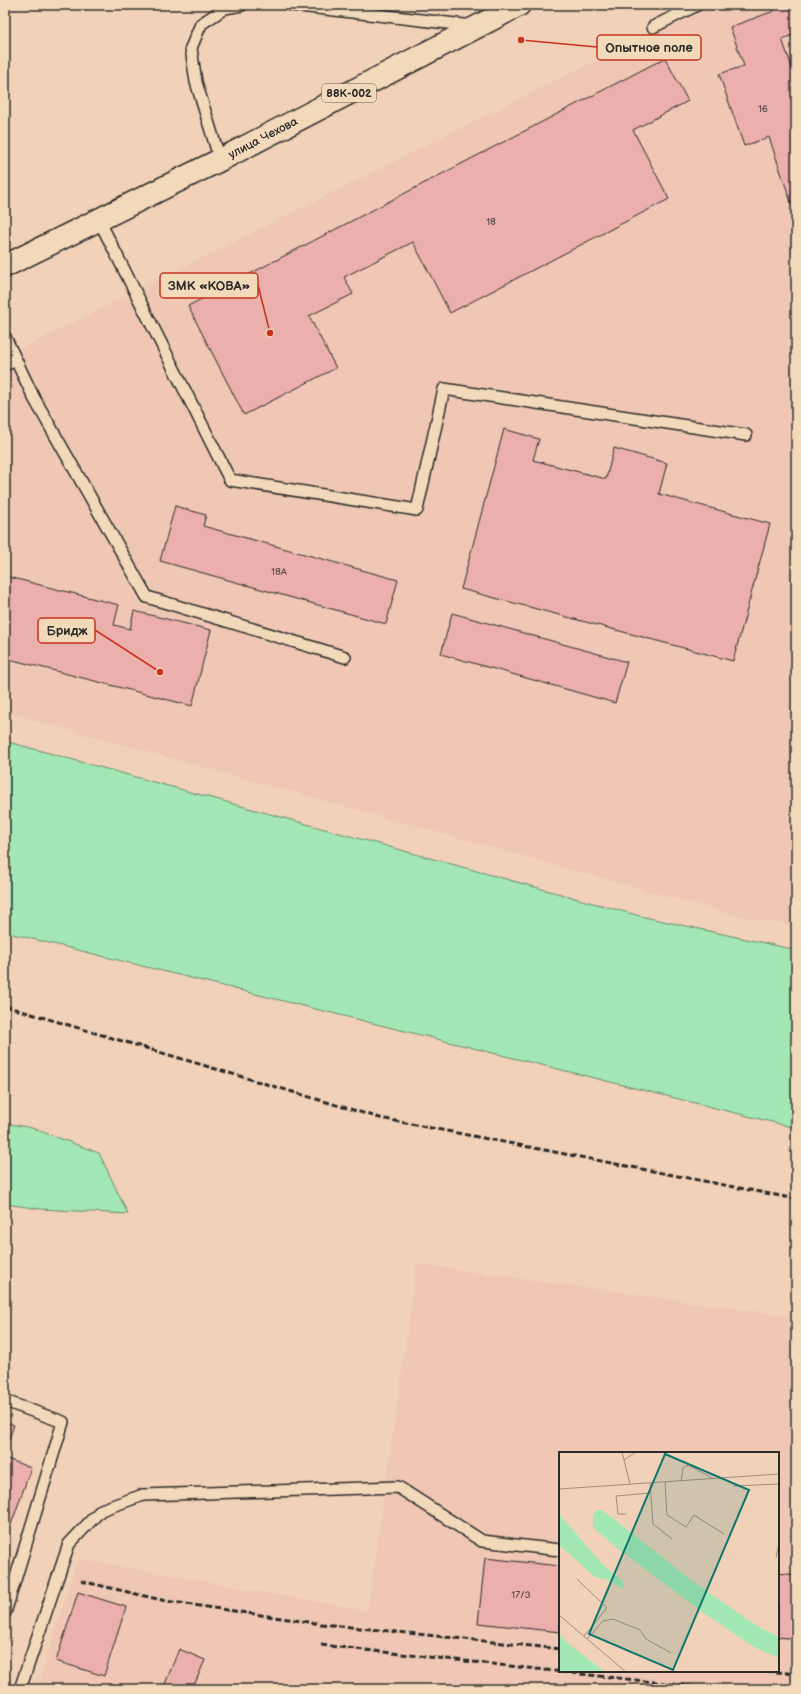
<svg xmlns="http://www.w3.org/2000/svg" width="801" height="1694" viewBox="0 0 801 1694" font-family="'Balsamiq Sans',sans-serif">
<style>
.built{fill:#efc7b4;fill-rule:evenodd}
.green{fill:#a3e8b4;stroke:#678a70}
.building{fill:#ebafac;stroke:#2b2b2b}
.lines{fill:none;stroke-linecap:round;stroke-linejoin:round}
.lane-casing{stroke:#2b2b2b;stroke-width:14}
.primary-casing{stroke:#2b2b2b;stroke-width:25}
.lane{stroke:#f2d9ba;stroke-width:11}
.primary{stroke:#f2d9ba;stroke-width:22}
.rail{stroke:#2b2b2b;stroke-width:3;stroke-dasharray:6 3;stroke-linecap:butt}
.labels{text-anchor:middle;stroke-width:3;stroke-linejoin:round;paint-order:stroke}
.number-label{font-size:10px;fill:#5b4c4b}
.shield{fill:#f2d9ba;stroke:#675f56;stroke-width:1}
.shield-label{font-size:11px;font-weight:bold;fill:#2b2b2b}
.street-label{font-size:12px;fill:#2b2b2b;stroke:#f2d9ba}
.inset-road{fill:none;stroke:#a28f7f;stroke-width:1}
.view{fill:#0f766e;fill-opacity:0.15;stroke:#0f766e;stroke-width:2}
.inset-edge{fill:none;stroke:#2b2b2b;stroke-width:2}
.leader{fill:none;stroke:#c8321e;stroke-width:1.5}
.callout-dot{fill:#c8321e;stroke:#f2d9ba;stroke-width:1.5}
.callout{fill:#f2d9ba;stroke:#c8321e;stroke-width:1.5}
.callout-label{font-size:13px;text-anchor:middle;font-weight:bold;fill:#2b2b2b}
</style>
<rect width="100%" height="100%" fill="#f1d1b7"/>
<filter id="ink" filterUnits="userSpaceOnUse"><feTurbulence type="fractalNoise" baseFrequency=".025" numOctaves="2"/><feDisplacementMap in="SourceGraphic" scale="8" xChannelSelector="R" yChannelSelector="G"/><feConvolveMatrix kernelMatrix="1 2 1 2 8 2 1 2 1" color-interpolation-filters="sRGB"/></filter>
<g filter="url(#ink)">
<path class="built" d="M706,5h90v921l-57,-10 -734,-204v-355z
M417,1264l379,53v372h-759l41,-130 290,52zM560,1453h218v218h-218z"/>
<path class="green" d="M5,741l635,175 156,34v178l-791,-196z
M5,1123l27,5 67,25 29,61 -87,-5 -36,-5z"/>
<path class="building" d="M772,5h24v29l-14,5 14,40v138l-27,-80 -25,9 -25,-72 25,-8 -14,-39 44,-16z
M665,58l23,43 -55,29 36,69 -219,114 -37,-71 -69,35 9,17 -44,22 27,52 -92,47 -56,-109z
M504,429l35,10 -6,21 73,19 8,-31 53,15 -8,31 111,30 -37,137 -272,-72z
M175,506l31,9 -3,11 195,54 -12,44 -226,-63z
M5,576l114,29 -5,20 16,4 4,-18 77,19 -19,76 -187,-48z
M452,613l175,49 -12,41 -174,-49z
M5,1422l9,3 -9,24z
M5,1458l26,10 -20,57 -6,-2z
M485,1558l75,8v66l-82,-9z
M778,1573l18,2v64l-18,-2z
M78,1592l48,15 -22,69 -48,-15z
M179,1649l26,11 -12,28 2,1h-32z"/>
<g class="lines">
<g class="lane-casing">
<path id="lane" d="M291,5l182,21
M653,27l44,-22
M220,160l-24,-78 -5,-34 10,-24 24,-16 17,-3
M99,220l131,260 187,30 27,-121 302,46
M5,337l29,61 113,199 198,60
M5,365l11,-5
M5,1401l58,21 -58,191
M20,1689l49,-145 32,-34 42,-15 255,-8 84,54 78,9"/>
</g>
<g class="primary-casing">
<g id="primary">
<path id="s1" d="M5,266l215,-106 299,-155"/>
</g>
</g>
<use href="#lane" class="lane"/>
<use href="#primary" class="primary"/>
<path class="rail" d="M5,1006l375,112 416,81
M81,1581l85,20 156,23 238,25
M321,1645l395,44
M767,1671l29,3"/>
</g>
</g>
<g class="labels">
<g class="number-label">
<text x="763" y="112">16</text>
<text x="491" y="225">18</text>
<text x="279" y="575">18А</text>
<text x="521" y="1598">17/3</text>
</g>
<rect class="shield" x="322" y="84" width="54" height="18" rx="3"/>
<g class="shield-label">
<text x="349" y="97">88К-002</text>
</g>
<g class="street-label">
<text dy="4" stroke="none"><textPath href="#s1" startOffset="288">улица Чехова</textPath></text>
</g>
</g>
<g transform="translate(559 1452)">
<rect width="220" height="220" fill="#f1d1b7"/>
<path d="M37,58h5l13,9 77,61 66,46 22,11v21l-25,-11 -52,-35 -85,-64 -24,-21v-11zM0,62l47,54 17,13 1,8 -16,-9 -13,-3 -36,-32zM0,182l11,11 35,27h-46z" fill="#a3e8b4"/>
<path class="inset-road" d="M63,0l8,32M65,8l12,-8M122,29l2,-13 5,-3 26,14M106,30l2,33 19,12 8,-12 30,19M91,31l3,41 19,15M174,34l46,-2M0,37l220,-15M67,62h-8l-2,-18 34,-3M217,106l3,-15M18,127l30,29 -23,28M0,163l67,57M28,187l16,-18 10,-2 27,11 6,9 25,14"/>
<path class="view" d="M106,2l84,36 -76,180 -84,-36z"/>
<rect width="220" height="220" class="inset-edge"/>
</g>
<path class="leader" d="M521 40L597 47M270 333L258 285M160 672L95 630"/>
<g class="callout-dot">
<circle cx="521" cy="40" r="4"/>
<circle cx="270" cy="333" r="4"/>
<circle cx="160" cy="672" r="4"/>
</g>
<g class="callout">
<rect x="597" y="35" width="104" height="25" rx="4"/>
<rect x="160" y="273" width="98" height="25" rx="4"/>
<rect x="38" y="618" width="57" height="25" rx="4"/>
</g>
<g class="callout-label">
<text x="649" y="52">Опытное поле</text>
<text x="209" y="290">ЗМК «КОВА»</text>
<text x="67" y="635">Бридж</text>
</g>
<rect width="801" height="1694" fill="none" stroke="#f2d9ba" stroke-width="20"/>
<rect x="10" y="10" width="781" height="1674" fill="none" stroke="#2b2b2b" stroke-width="1.5" filter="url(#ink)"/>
</svg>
